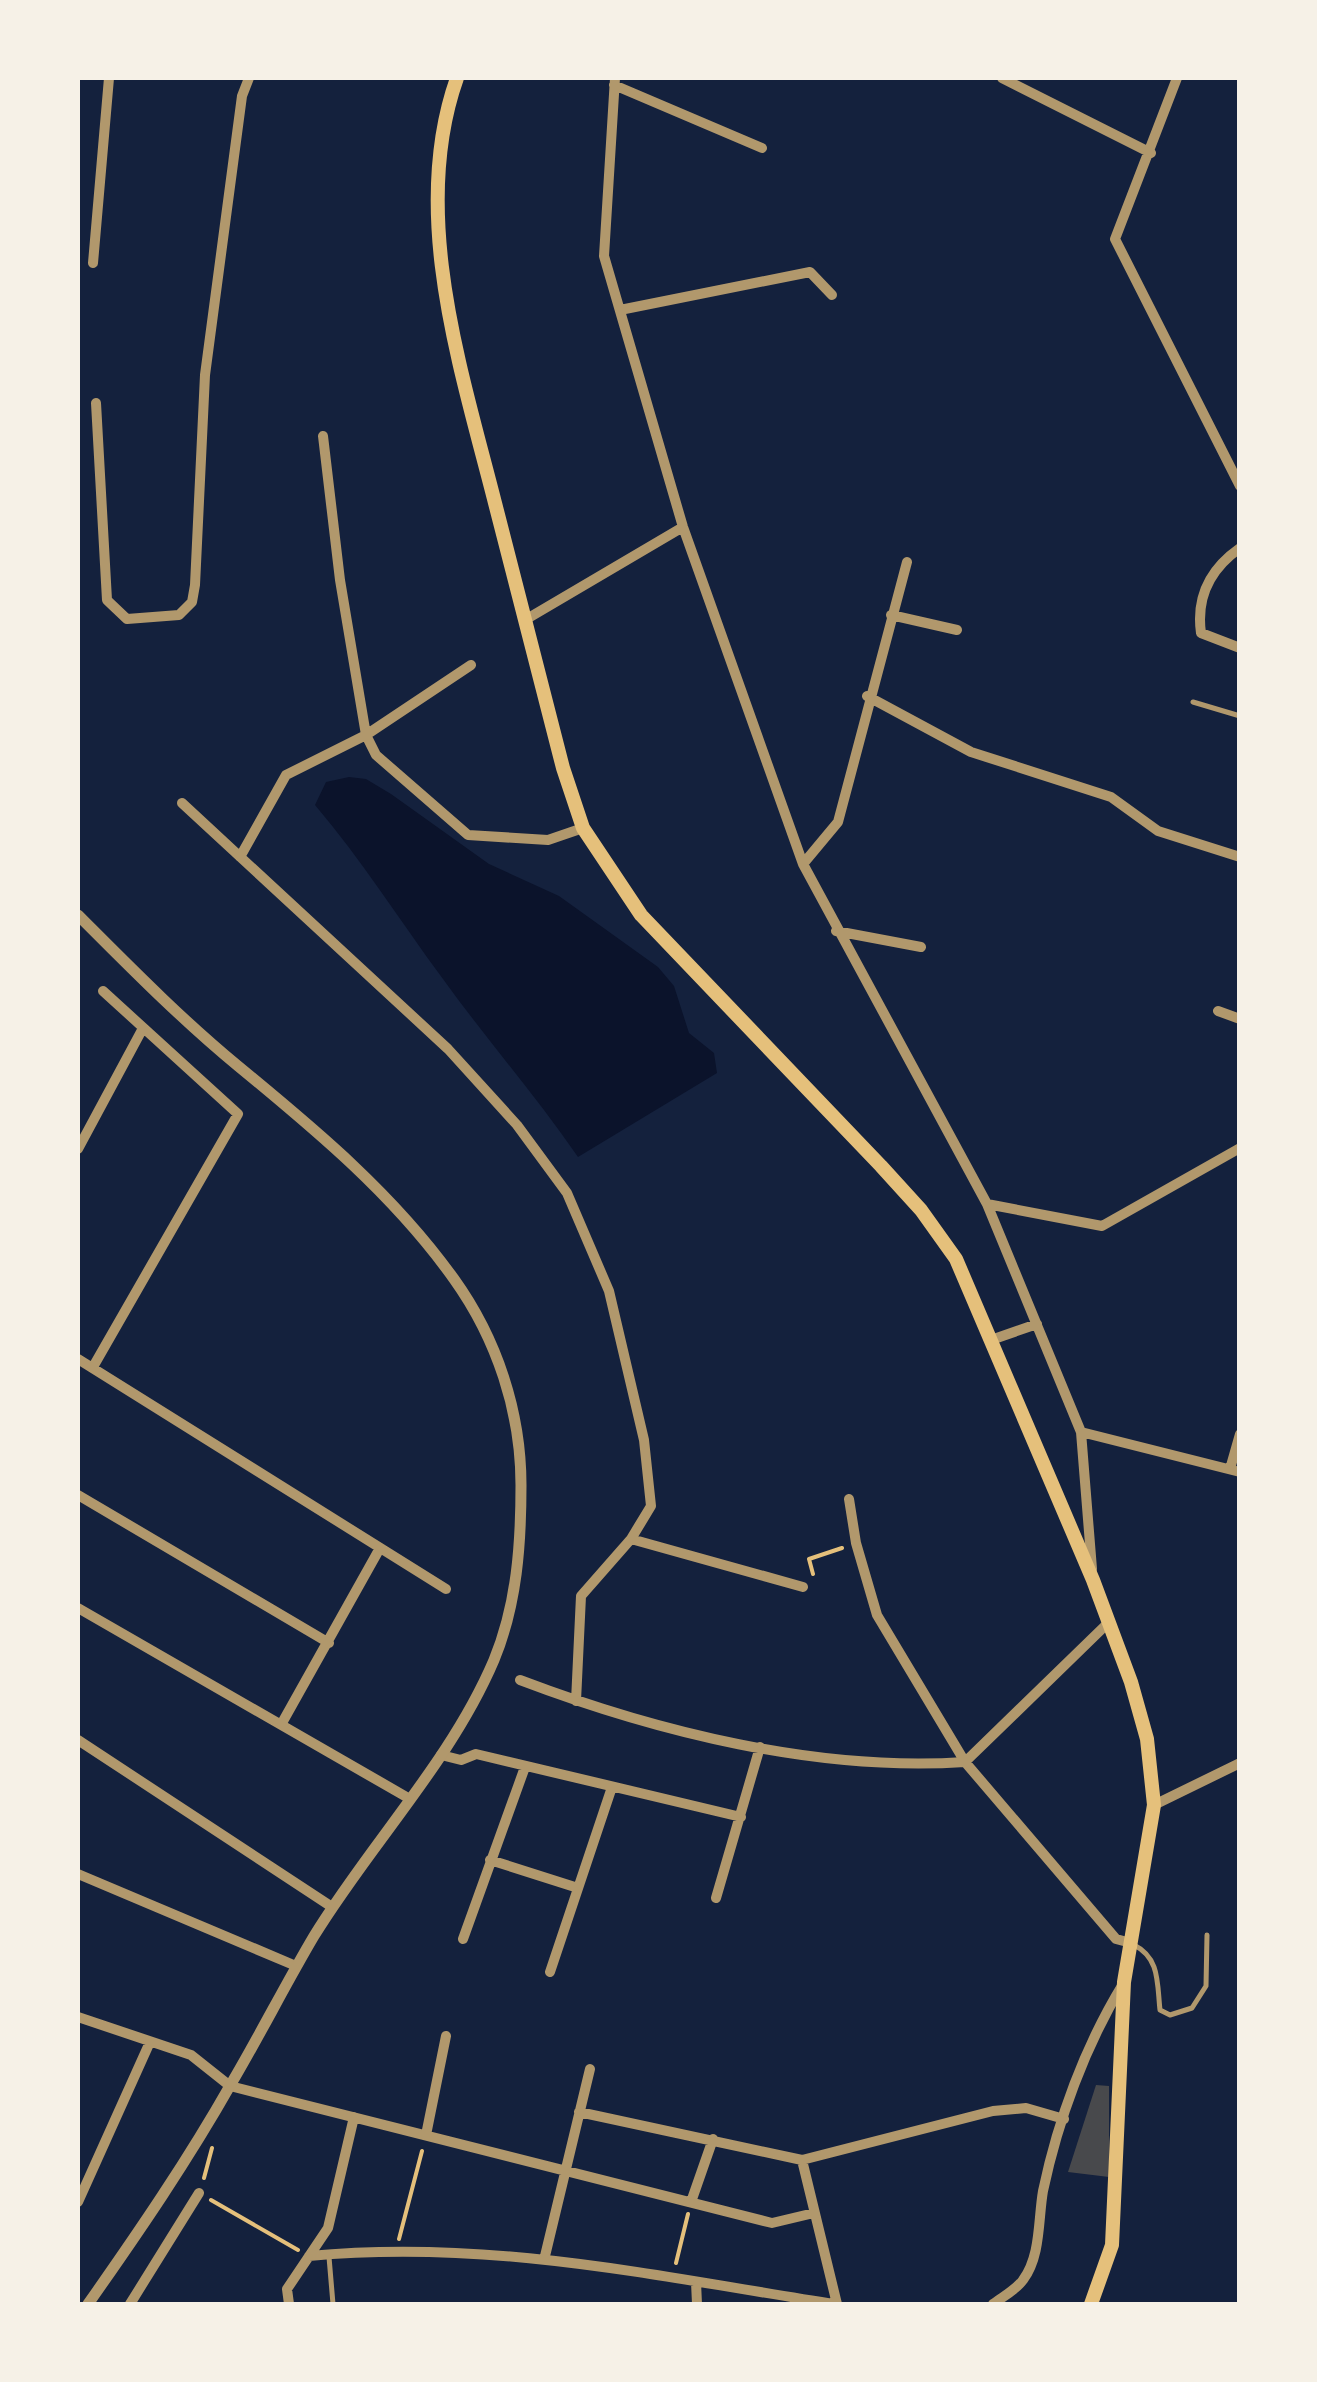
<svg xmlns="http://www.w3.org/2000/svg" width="1317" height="2382" viewBox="0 0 1317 2382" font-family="Inter,sans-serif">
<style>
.water{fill:#0b132b}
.building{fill:#48494c}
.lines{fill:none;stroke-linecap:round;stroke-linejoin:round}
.path{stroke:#e5c07b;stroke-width:4}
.service{stroke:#b1986c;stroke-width:5}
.minor{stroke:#b1986c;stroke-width:10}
.tertiary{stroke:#b1986c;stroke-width:11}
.secondary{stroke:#e5c07b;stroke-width:14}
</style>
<rect width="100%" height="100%" fill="#14213d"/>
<path class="water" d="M349,777l17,2 25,15 98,70 70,32 99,71 16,19 15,47 25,20 3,20 -139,84c-42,-61 -91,-117 -135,-178 -43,-58 -81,-119 -128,-174l11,-23z"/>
<path class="building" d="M1096,2085l13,1v91l-41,-5z"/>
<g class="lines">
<path class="path" d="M813,1574l-4,-15 33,-11
M204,2178l8,-30
M211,2200l87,50
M399,2239l23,-88
M676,2263l12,-49"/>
<path class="service" d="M1193,702l47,14
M1134,1945c26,13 23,38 26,65l10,5 22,-7 14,-22 1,-51
M329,2257l4,47"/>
<path class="minor" d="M615,78l-11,178 79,271 120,337 184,340 94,228 11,137
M1002,78l149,75
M1177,78l-62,161 125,247
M614,85l148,63
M93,263l16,-185
M620,310l190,-38 22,23
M96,403l11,197 20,19 52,-4 13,-13 3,-17 10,-210 37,-279 7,-18
M323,436l17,144 26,155 10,20 92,80 80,5 35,-12
M1240,548c-30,21 -44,49 -39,85l39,15
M891,615l66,15
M525,620l158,-93
M867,696l104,56 140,45 47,34 82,26
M182,803l266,246 69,76 50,68 42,98 35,149 7,66 -20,33 -50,57 -5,105
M240,857l46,-82 80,-40 105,-70
M803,864l35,-42 69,-260
M836,931l85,16
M1218,1011l22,8
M78,1149l65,-121
M987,1204l115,22 138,-78
M991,1340l46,-16
M78,1359l368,230
M93,1367l145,-253 -135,-123
M1081,1432l159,40
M1230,1469l10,-35
M78,1495l251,148
M849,1499l7,44 21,72 88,147 151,177 15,4
M631,1539l172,48
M78,1608l332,191
M520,1680c137,52 298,92 445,82l143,-139
M282,1723l98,-175
M78,1740l254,167
M441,1755l20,5 15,-6 265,63
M1154,1805l86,-42
M490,1860l88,28
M78,1874l218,92
M716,1898l44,-151
M463,1939l62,-172
M550,1972l62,-185
M78,2017l113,38 39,31 542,137 42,-10
M579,2112l223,48 191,-49 33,-3 38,11
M426,2135l20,-99
M802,2160l35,144
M78,2202l72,-160
M691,2202l22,-63
M309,2256c183,-17 346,20 525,48
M545,2256l45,-187
M696,2282l1,22
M130,2304l69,-111
M289,2304l-2,-15 41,-61 26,-111
M993,2304c9,-7 23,-14 30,-24 18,-24 15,-60 20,-89 15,-71 42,-145 80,-207"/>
<path class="tertiary" d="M78,915c52,52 103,104 160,151 79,65 156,129 216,213 43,60 67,133 67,206 0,60 -4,119 -27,175 -43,101 -123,183 -180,276 -29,49 -54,99 -83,148 -43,76 -93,149 -143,220"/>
<path class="secondary" d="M457,78c-48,135 4,291 38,425 23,88 46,176 68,265l20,60 58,87 240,251 40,44 35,49 137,321 38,102 16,57 7,66 -30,177 -12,263 -21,59"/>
</g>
<rect width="1317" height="2382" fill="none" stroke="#f6f1e7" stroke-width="160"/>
</svg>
